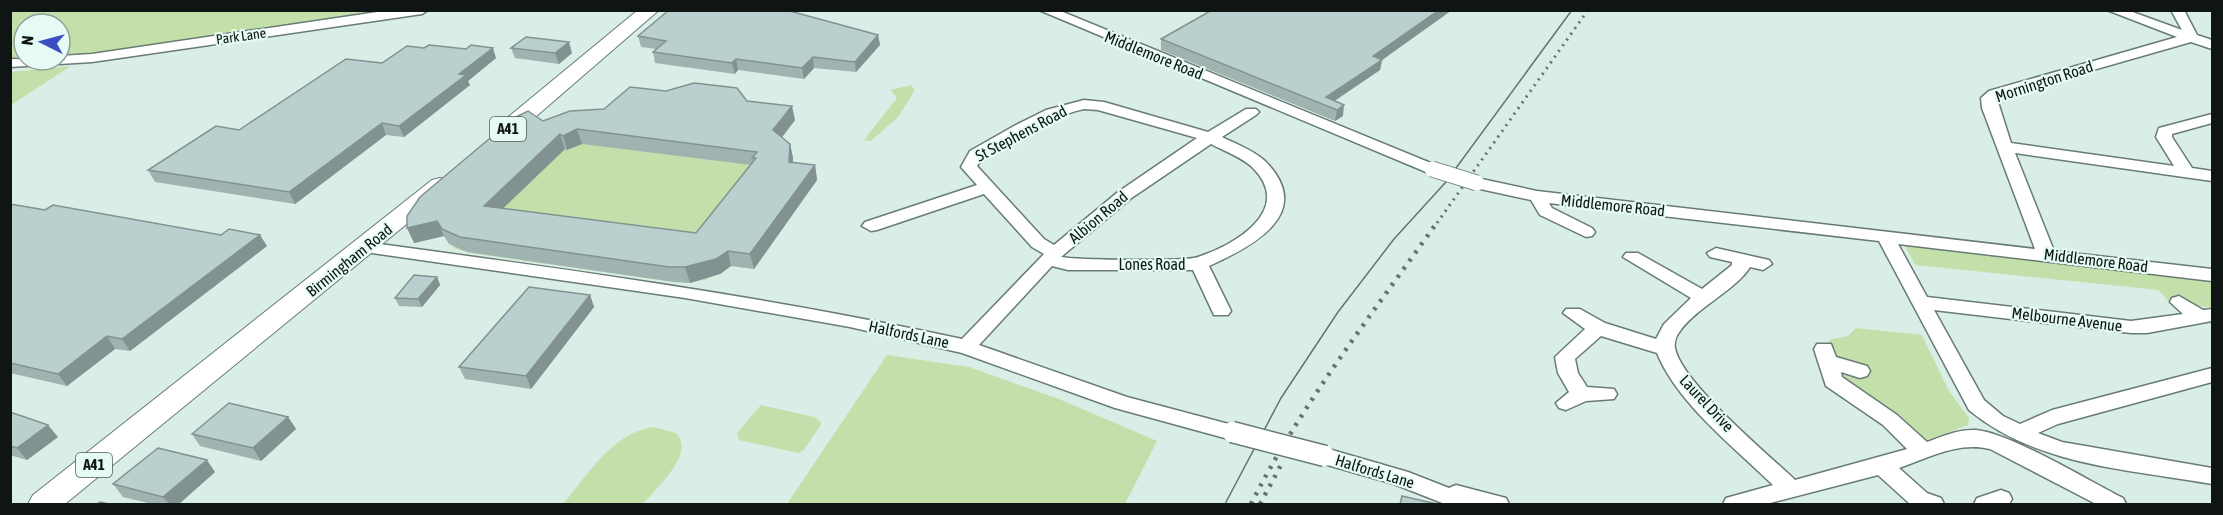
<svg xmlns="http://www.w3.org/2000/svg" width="2223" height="515" viewBox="0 0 2223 515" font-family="'Asap Condensed',sans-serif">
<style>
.green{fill:#c3e0ab}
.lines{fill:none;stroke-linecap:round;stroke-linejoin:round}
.minor-casing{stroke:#687b74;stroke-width:3}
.highway-casing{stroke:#687b74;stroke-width:2}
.minor{fill:#fff;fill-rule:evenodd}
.highway{fill:#fff;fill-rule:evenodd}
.tram{stroke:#66736e;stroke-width:1.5}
.rail-far1{stroke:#66736e;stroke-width:3;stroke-dasharray:2 5;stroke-linecap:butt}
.rail{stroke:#66736e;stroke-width:4.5;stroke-dasharray:3 7;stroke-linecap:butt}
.minor-bridge-far1-casing{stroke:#687b74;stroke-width:17;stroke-linecap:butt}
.minor-bridge-casing{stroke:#687b74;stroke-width:23;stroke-linecap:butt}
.minor-bridge-far1{stroke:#fff;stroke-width:15}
.minor-bridge{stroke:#fff;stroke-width:20}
.wall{fill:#a0b3b1;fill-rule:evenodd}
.shaded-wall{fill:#829290}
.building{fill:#bad0ce;stroke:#829290;stroke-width:1.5;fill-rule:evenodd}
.labels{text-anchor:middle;stroke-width:4.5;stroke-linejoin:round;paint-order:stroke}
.far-street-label{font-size:14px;fill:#0e1512;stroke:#e6fbf3}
.shield{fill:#e6fbf3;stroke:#4f5a56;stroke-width:1.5}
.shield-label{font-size:15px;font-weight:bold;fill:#0e1512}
.street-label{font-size:16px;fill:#0e1512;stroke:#e6fbf3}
</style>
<rect width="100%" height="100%" fill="#d9eee6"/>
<path class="green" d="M10,11h402l-321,44 -31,1v-32h-36v34h-13z
M71,66l-60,39v-33z
M911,85l4,5 -17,27 -27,24 -7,-1 33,-42 -6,-8z
M795,120l-21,28 18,20 25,12 -63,89 -23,-3 -26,14 -31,2 -204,-29 -16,-5 -10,-12 -30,7v-12l93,-90z
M1904,244l308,38v25l-18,-1 -8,-6 -18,1 -9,-11 -244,-25z
M1856,328l66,7 27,56 20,27 -1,7 -46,17 -84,-68 21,1 -20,-16 -10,-19 19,-4z
M887,355l82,12 90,32 98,42 -32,63h-338z
M761,405l53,12 7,5 -1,4 -16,24 -6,3 -59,-13 -2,-7z
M653,427l23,6c20,21 -20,55 -33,71h-80c25,-29 49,-71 90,-77z"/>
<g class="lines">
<g class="minor-casing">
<path id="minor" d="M391,10h37l-6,4 -330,48 -82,5v-8l50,1v-4l32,-2z
M1039,10h19l380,156 2,3 -8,5 -6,-2z
M2107,10h20l55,20 -11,-20h13l13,25 15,5v9l-21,-7 -192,55 -2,2 14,44 163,23 -18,-29 3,-9 53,-14v9l-40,11v3l20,31 20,3v10l-197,-28 39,98 158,18v12l-314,-37 29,53 204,24 52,-7 -13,-12 2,-4 7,-2 24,14 9,-1v12l-65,12h-16l-197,-23 50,90 19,16 17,8 32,-14 160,-42v14l-154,42 -20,9 24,9 150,26v16c-85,-15 -175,-18 -243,-74l-90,-169 -330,-38 3,5 40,20 3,4 -3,4 -6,1 -46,-22 -9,-15 -60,-13 -2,-4 8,-5 60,13 498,58 -53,-141 -1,-10 8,-7 188,-54z
M1084,100l20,2 104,30 38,-23h10l3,3 -3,3 -34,22c14,7 33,14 44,25 50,52 -15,85 -57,104l22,45 -3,4h-14l-21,-45h-125l-16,-4 -73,79 148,52 113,30 3,5 -3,5 -8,3 -117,-32 -153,-55 -112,-26 -165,-29 -320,-46 -9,-5 9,-5c200,27 399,54 597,97l82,-85 -12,-7 -48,-53 -107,36 -6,1 -9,-5 3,-4 112,-37 -16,-18 9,-16 44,-25 32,-16zM1084,109l14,1 99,28 -79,54 -64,53 -10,-6 -67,-73c12,-21 82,-52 107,-57zM1211,144c13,7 33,14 43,25 40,42 -21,77 -56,88 -13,5 -120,3 -137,0l69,-58z
M1716,248l53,12 3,4 -9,6 -13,-3c-14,23 -53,40 -70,64 -4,5 -6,12 -5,17 6,34 93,106 120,132l112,-31 -24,-24 -57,-39 -12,-37 3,-5h14l5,13 31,9 3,5 -3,5 -7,2 -19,-6 1,5 55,38 30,27c16,-6 32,-13 49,-12 34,3 113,51 147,68l3,6h-30l-106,-55c-32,-8 -62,9 -91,19l28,25 14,5 3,6h-34l-32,-29 -112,29h-43l3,-6 47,-13c-38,-37 -96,-82 -116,-132l-56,-17 -26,23 3,14 9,14 27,2 3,5 -3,5 -28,2 -20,9 -7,-2 -3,-5 13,-11 -11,-19 -3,-16 30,-28 -22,-16 3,-4h14l25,14 51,16 8,-15 27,-26 -68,-41 3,-4h12l64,36 30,-24v-3l-22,-5 -3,-4z
M1325,448l83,24 41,16 7,-3 50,13 3,6h-64l-51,-20 -77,-22 -3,-6 3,-6z
M2001,490l8,3 3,6 -3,5h-35l3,-6z"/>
</g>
<g class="highway-casing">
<path id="highway" d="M638,10h21l-148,128h-16l-3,-5 3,-5z
M440,178l8,2 4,5 -4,5 -383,314h-37l5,-9 399,-315z"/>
</g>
<use href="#minor" class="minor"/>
<use href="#highway" class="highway"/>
<path class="tram" d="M1225,504l56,-106 57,-86 56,-73 51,-56 127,-173"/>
<path class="rail-far1" d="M1437,223l151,-213"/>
<path class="rail" d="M1251,504c51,-101 122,-191 187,-283
M1260,504l21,-39"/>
<g class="minor-bridge-far1-casing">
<path id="minor-bridge-far1" d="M1432,169l45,14"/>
</g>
<g class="minor-bridge-casing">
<path id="minor-bridge" d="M1232,432l93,24"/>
</g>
<use href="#minor-bridge-far1" class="minor-bridge-far1"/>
<use href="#minor-bridge" class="minor-bridge"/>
</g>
<path class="wall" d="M1212,10h240l-70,50 -2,10 -46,31 9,15 -8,5 -174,-71v-11z
M878,35l2,10 -24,27 -42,-4 -10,11 -66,-9 -3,4 -80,-11 -2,-11 3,-3 -15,-2 -3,-11z
M511,48l61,5 -13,11 -44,-6z
M496,58l-28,23 2,4 -66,52 -18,-2 -91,69 -140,-22 -7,-12 91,-40 143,-67z
M747,101l48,19 -13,17 8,7 3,14 -1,5 23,2 2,15 -63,89 -23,-3 -11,8 -30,9 -16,-1 -207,-30 -18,-8 -5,-8 -30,7 129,-122zM582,144l169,21 -55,68 -193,-25 62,-59 2,1z
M10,204l257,42 -137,105 -15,-2 -48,37 -57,-13z
M437,277l3,8 -18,22 -23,-1 -4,-8z
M590,295l4,12 -63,82 -66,-10 -6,-12z
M10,412l48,25 -31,23 -17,-5z
M288,417l8,12 -35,32 -61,-15 -8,-12z
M215,472l-36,32h-27l-29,-7 -10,-13z"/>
<path class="shaded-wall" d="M1439,10h13l-70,50 -2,10 -53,36 -1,-9 47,-41z
M878,35l2,10 -24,27 -1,-10z
M569,42l3,11 -13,11 -4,-11z
M493,48l3,10 -28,23 2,4 -66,52 -5,-11 60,-52z
M813,57l1,11 -10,11 -2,-11z
M736,59l2,11 -3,4 -3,-11z
M1344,105l-1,11 -8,5 2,-11z
M792,106l3,14 -19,25 -3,-15z
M382,123l4,12 -91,69 -6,-12z
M577,129l5,15 -15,6 -4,-14z
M560,134l5,15 -75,72 -6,-15z
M790,144l3,14 -1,19 -3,-15z
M815,165l2,15 -63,89 -4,-15z
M437,221l7,15 -30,7 -7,-15z
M260,235l7,11 -137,105 -8,-12z
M728,251l3,15 -11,8 -30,9 -5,-16z
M437,277l3,8 -18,22 -4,-8z
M590,295l4,12 -63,82 -5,-13z
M107,336l8,13 -48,37 -9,-12z
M288,417l8,12 -35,32 -8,-13z
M48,425l10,12 -31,23 -10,-12z
M207,460l8,12 -36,32h-10l-6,-7z"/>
<path class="building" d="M669,10h117l92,25 -23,27 -42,-5 -11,11 -66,-9 -4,4 -79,-11 13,-11 -28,-5z
M1212,10h227l-66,46 9,4 -56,37 18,8 -7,5 -176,-71z
M526,37l43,5 -14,11 -44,-5z
M429,45l37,4 5,-4 22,3 -34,26 7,1 -67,51 -17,-3 -93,69 -141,-22 68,-44 23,4 107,-71 36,4 25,-17 17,2z
M694,83l43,5 10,13 45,5 -19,24 17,14 -1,18 26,3 -65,89 -22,-3 -12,8 -31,8h-16l-209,-30 -18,-8 -5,-8 -30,7v-12l13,-19 94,-79 14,-7 15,10 27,-10 34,-2 26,-22 36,4zM577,129l180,23 -5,6h4l-60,75 -212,-27 76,-72 3,2z
M10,204l35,6 8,-5 168,30 8,-6 31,6 -138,104 -15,-3 -49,38 -48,-11z
M414,275l23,2 -19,22 -23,-1z
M529,287l61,8 -64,81 -67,-9z
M229,403l59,14 -35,31 -61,-14z
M10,412l38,13 -31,23 -7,-2z
M158,448l49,12 -44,37 -50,-13z
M1402,496l35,8h-37z
M100,502l9,2h-12z"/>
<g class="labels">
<g class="far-street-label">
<text transform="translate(241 36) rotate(-8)" y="5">Park Lane</text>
</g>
<g class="shield">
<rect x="490" y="117" width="36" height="24" rx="4.5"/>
<rect x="76" y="453" width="36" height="24" rx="4.5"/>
</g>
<g class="shield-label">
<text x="508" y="134">A41</text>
<text x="94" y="470">A41</text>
</g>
<g class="street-label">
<text transform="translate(1154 55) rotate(22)" y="6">Middlemore Road</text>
<text transform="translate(2044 81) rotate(-18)" y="6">Mornington Road</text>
<text transform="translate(1021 133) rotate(-28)" y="6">St Stephens Road</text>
<text transform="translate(1613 205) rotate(6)" y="6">Middlemore Road</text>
<text transform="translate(1098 217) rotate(-40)" y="6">Albion Road</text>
<text transform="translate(349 260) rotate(-39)" y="6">Birmingham Road</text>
<text transform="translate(2096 260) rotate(7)" y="6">Middlemore Road</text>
<text x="1152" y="270">Lones Road</text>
<text transform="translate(2067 319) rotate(7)" y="6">Melbourne Avenue</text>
<text transform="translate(909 334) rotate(12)" y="6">Halfords Lane</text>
<text transform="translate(1707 403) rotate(47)" y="6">Laurel Drive</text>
<text transform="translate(1375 471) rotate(17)" y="6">Halfords Lane</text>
</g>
</g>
<rect width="2223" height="515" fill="none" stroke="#0e1512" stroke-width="24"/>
<g transform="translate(42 42) rotate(276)"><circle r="28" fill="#e6fbf3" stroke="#909f99" stroke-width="1.5"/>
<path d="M0-4.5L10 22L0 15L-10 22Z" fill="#3a4ec1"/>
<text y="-9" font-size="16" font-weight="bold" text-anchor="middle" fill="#0e1512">N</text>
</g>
</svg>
